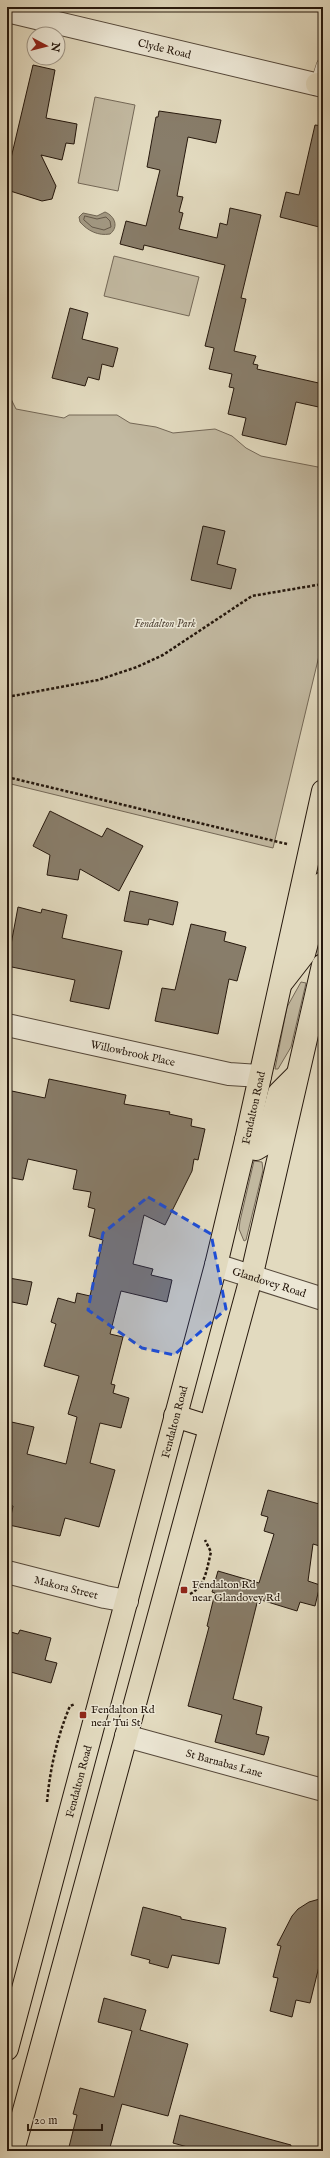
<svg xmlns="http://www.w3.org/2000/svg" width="330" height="2158" viewBox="0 0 330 2158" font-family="'IM FELL English',serif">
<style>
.green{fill:#c2b9a1;stroke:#746857}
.water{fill:#a29882;stroke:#706553}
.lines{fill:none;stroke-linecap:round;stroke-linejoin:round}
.shore{stroke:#645848;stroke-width:1}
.building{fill:#887d6a;stroke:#26180d}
.service-casing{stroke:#55483a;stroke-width:14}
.minor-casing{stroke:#55483a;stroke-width:24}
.tertiary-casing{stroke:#55483a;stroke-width:24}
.primary-casing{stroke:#26180d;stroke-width:24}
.path{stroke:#26180d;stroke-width:2.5;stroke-dasharray:3 2;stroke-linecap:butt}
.service{stroke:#ece7d5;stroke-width:13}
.minor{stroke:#ece7d5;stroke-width:22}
.tertiary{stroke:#ece7d5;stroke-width:22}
.primary{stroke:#e2dabf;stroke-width:22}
.marked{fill:#1d4ed8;fill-opacity:0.2;stroke:#1d4ed8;stroke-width:3;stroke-dasharray:8 5;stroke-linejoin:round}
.poi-dot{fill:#8f2418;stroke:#ece7d5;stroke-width:1.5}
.labels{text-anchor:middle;stroke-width:3;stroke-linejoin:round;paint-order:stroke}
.street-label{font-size:11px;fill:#26180d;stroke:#ece7d5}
.park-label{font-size:11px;font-style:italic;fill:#554839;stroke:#ece7d5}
.poi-label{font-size:11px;fill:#26180d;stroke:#ece7d5;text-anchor:start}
</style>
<rect width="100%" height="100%" fill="#e2dabf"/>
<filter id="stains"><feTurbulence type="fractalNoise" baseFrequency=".005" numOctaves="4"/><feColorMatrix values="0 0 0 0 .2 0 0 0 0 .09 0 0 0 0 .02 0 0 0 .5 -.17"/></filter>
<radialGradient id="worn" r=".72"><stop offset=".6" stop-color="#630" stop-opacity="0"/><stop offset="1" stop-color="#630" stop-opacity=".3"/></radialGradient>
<path class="green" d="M95,97l40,8 -17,86 -40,-8z
M114,256l85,21 -10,39 -85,-20z
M7,391l9,18 48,9 5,-3h48l13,8 26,4 17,6 42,-4 17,7 14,12 15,8 62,12v171l-50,209 -266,-65z
M301,982l5,1 -15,64 -13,22h-3l12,-62z
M254,1161l8,1 1,8 -17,70 -2,1 -5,-12 1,-8z"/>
<path class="water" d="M105,212c10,4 14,15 5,22 -12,2 -22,-3 -30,-12l-1,-5 4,-4 14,3z"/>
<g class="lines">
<path class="shore" d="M85,216l12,3 9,-2 4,4 1,6 -7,3 -12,-3 -8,-7z"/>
</g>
<path class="building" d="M33,65l22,5 -9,48 31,6 -3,20 -8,-1 -4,17 -21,-5 15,31 -4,13 -10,2 -35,-11v-15z
M159,111l62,9 -5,23 -28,-6 -11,59 6,1 -4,15 4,1 -4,16 38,9 3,-15 7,2 3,-17 31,7 -20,83 5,1 -12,52 22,5 -3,8 5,1 -1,4 66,15v24l-27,-6 -10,43 -44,-10 4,-17 -18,-4 6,-26 -5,-1 3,-13 -23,-5 5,-21 -9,-2 20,-81 -81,-20 -1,5 -23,-6 6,-23 20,5 14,-56 -13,-3 9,-50h2z
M315,125l8,1v102l-43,-11 6,-25 13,3z
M70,308l18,5 -6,26 36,9 -5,19 -11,-3 -3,16 -11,-3 -3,9 -33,-8z
M203,526l22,5 -8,33 19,5 -5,20 -40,-9z
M50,811l52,26 5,-9 36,18 -24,45 -39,-22 -2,11 -31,-5 3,-20 -17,-9z
M130,891l48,11 -5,23 -24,-6 -1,6 -24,-4z
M18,907l23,6 1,-4 25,6 -5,23 60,13 -13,58 -39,-8 5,-21 -68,-14z
M191,924l35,8 -2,9 22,6 -9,34 -8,-2 -11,55 -63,-13 7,-33 13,2z
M49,1079l77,16 -2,9 46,8 -1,2 23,5 -1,7 14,3 -7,31 -4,-1 -2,12 -27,54 -21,-10 -11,49 20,5 -2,6 21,5 -5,22 -46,-11 -11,43 13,3 -12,47 4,1 -2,8 16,5 -8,30 -21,-5 -10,40 25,7 -16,57 -34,-9 -5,18 -51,-11 4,-19 -6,-1v-84l27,6 -7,27 39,10 11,-47 -9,-3 11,-38 -35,-10 12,-42 -5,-2 7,-24 17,5 2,-10 13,3 13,-56 -14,-4 6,-27 -7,-2 3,-15 -18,-3 4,-19 -49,-11 -5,21 -16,-3v-87l38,8z
M9,1278l23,4 -5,23 -20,-4z
M268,1490l55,15v42l-10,-3 -5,37 12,4 -5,21 -15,-4 -3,9 -39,-12 -25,100 29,8 -6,27 13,3 -5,18 -49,-13 7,-27 -34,-9 21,-79 -2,-1 8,-33 -3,-1 6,-21 41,12 15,-49 -10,-3 4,-14 -7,-2z
M20,1630l31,8 -6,22 12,3 -6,20 -44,-12v-40l11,3z
M323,1898v52l-13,53 -14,-3 -4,17 -22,-6 8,-33 -5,-1 8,-31 -4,-1 15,-29 6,-7 11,-7z
M143,1907l38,10v2l45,9 -7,36 -47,-9 -4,13 -19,-5 1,-3 -19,-5z
M104,1998l42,12 -6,20 48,14 -20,72 -46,-12 -13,47h-41l9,-36 -4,-1 7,-26 34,9 18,-66 -34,-9z
M180,2115l111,30 -1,6h-88l-29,-8z"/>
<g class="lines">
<g class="service-casing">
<path id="service" d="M317,84l6,-19"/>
</g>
<g class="minor-casing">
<g id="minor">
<path id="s1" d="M7,1025l222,49 31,2"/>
<path id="s2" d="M7,1572l98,25 22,4"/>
<path id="s3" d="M126,1736l197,54"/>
</g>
</g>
<g class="tertiary-casing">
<g id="tertiary">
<path id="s4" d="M7,11l316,75"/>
<path id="s5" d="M216,1265l107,34"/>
</g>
</g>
<g class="primary-casing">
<g id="primary">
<path d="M317,84l6,-1"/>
<path d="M283,981l21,-27 19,-71"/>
<path d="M246,1140l4,6 6,3 10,-6 13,-50 18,-18"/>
<path d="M175,1416l35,11"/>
<path id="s6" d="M7,2049l209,-784 30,-125 77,-349"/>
<path d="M13,2151l238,-873 72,-313"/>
</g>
</g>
<path class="path" d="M7,697l91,-17 39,-13 26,-12 89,-59 71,-12
M7,777l280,67
M190,1594c16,-8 17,-27 21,-42l-6,-12
M47,1802c3,-33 10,-65 23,-96l5,-2"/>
<use href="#service" class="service"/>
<use href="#minor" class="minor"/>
<use href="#tertiary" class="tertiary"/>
<use href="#primary" class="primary"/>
</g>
<path class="marked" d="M148,1197l63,37 15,75 -52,46 -32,-7 -54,-38 15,-77z"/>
<g class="poi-dot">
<rect x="180" y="1586" width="8" height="8" rx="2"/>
<rect x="79" y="1711" width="8" height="8" rx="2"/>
</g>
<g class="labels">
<g class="street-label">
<text dy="4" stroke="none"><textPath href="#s4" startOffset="162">Clyde Road</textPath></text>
<text dy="4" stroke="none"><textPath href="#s1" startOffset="129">Willowbrook Place</textPath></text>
<text dy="4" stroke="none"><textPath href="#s6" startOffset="973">Fendalton Road</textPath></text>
<text dy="4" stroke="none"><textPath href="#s5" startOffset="56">Glandovey Road</textPath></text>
<text dy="4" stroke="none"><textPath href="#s6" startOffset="649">Fendalton Road</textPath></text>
<text dy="4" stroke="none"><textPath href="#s2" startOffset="61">Makora Street</textPath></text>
<text dy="4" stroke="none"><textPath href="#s3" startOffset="102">St Barnabas Lane</textPath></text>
<text dy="4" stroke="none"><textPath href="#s6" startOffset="277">Fendalton Road</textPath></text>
</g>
<g class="park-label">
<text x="165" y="627">Fendalton Park</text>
</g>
<g class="poi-label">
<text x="192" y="1588">Fendalton Rd<tspan x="192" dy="13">near Glandovey Rd</tspan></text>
<text x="91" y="1713">Fendalton Rd<tspan x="91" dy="13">near Tui St</tspan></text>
</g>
</g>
<rect width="330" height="2158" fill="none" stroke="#e2dabf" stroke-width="24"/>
<rect x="8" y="8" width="314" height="2142" fill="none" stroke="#26180d" stroke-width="2"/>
<rect x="12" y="12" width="306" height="2134" fill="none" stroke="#26180d"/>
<g transform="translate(46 46) rotate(97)"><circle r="19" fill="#ece7d5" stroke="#9d9485"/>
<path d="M0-3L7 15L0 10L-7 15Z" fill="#8f2418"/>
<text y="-6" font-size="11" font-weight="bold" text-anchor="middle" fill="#26180d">N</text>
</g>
<path d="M28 2124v6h74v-6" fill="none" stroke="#26180d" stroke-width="2"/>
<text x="34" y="2124" font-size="12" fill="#26180d" stroke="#ece7d5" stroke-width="3" paint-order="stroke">20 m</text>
<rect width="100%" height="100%" filter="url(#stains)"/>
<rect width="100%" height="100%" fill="url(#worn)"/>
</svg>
